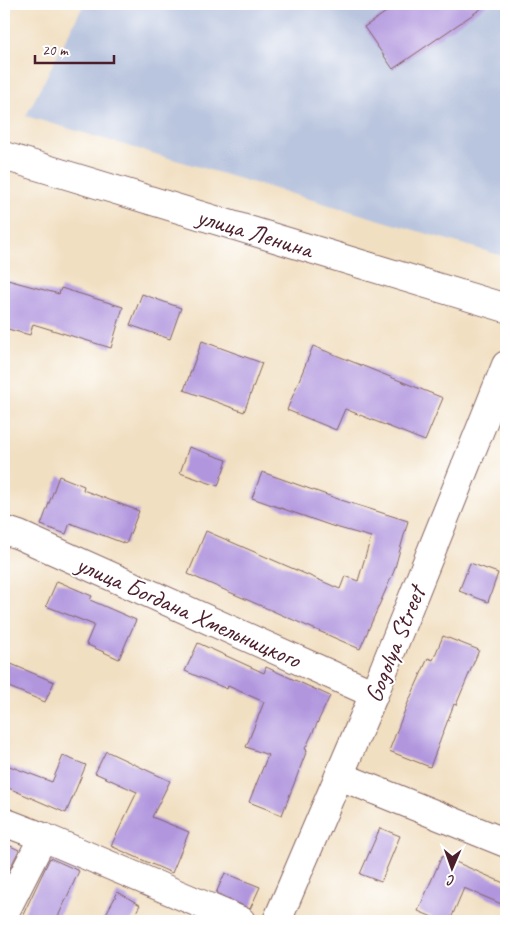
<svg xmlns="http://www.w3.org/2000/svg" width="510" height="925" viewBox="0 0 510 925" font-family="Caveat,sans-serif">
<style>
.industrial{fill:#b9c5de}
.building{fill:#b196de}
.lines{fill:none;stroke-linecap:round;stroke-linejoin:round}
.street-casing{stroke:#846260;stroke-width:30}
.street{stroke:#fff;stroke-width:28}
.labels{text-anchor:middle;stroke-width:4;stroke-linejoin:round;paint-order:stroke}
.street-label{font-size:25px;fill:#4a1f2b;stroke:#fff}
</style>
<rect width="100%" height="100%" fill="#fff"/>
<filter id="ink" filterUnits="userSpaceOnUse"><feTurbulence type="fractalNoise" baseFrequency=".02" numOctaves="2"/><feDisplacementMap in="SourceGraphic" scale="10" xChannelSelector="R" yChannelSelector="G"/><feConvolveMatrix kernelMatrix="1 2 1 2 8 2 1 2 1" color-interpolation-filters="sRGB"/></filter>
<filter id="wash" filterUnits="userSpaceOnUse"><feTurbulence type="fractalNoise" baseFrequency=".0096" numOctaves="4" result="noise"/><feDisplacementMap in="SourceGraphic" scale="20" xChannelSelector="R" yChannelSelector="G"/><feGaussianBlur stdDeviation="1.12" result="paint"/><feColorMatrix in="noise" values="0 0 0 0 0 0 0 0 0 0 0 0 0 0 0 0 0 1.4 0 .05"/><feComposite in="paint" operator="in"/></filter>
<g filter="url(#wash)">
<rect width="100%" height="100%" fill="#f1dfc1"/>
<path class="industrial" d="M84,4h422v253l-480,-141z"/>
<g id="blocks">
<path class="building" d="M398,4h90l-95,65 -29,-42z
M4,279l55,15 2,-6 62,19 -12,41 -78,-24 -3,11 -26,-7z
M142,294l39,14 -11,31 -40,-14z
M202,341l60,22 -18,49 -60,-22z
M313,346l130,52 -18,43 -80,-32 -9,21 -49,-20z
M189,447l38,13 -9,26 -38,-13z
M262,472l79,28 67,21 -14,50 -34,78 -172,-75 18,-43 134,58 5,-13 13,5 13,-44 -39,-11 -80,-28z
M59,476l25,10 -1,4 56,21 -13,33 -56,-21 -4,11 -25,-9z
M470,563l28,10 -10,29 -29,-11z
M57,581l35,15 -2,4 46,20 -17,39 -33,-15 8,-19 -48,-19z
M443,636l36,14 -23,55 -2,-1 -24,63 -41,-16 18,-46 21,-47 5,2z
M198,643l66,30 2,-6 64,29 -25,53 2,1 -25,65 -33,-13 19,-47 -22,-8 18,-45 -36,-16 -1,3 -42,-18z
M4,661l50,21 -9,20 -41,-17z
M106,751l64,30 -18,36 37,15 -17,41 -61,-27 26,-54 -42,-19z
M63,756l23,9 -20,48 -62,-27v-22l48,18z
M380,828l20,8 -19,46 -21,-8z
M4,843l15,7 -15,30z
M442,856l64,28v22l-42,-18 -14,33h-8l-24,-10z
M50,858l29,13 -23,50h-36z
M225,873l35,14 -10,22 -34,-16z
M118,892l22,13 -9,16h-29z"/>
</g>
</g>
<g filter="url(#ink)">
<use href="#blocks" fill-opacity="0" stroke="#846260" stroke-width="1"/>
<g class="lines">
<g class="street-casing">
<path id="street" d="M4,156l502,152
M4,530l15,5 355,159
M340,776l166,67
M4,822l39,15 198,84
M4,914l39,-77
M277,921l97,-227 132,-329"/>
</g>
<use href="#street" class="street"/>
</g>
</g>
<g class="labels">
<g class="street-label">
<text transform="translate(255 232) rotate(17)" y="9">улица Ленина</text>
<text transform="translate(189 611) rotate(24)" y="9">улица Богдана Хмельницкого</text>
<text transform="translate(394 644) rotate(-68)" y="9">Gogolya Street</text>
</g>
</g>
<rect width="510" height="925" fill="none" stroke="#fff" stroke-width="20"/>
<g transform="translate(452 868) rotate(182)" stroke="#ffffff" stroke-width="4" paint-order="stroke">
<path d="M0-4L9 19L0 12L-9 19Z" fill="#4a1f2b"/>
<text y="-8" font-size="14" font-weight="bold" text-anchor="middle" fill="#4a1f2b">С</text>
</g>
<path d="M35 55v8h79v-8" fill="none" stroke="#4a1f2b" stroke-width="2.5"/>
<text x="42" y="55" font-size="15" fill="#4a1f2b" stroke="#ffffff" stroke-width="4" paint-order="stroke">20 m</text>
</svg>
